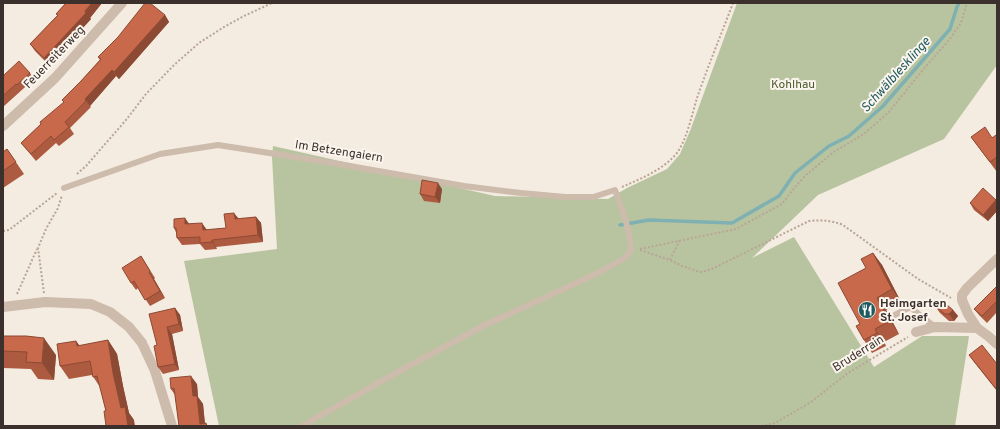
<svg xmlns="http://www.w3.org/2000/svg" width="1000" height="429" viewBox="0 0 1000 429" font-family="Overpass,sans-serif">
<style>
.green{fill:#b8c4a0}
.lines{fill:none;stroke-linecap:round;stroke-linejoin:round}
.stream{stroke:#7fb0b2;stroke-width:3.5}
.path{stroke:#b9a596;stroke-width:2;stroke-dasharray:2 2;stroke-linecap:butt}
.lane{stroke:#cdbbac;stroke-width:6}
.street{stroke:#cdbbac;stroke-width:10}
.wall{fill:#ac5a40}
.shaded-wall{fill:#8c4a34}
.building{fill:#c8694b;stroke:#8c4a34}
.labels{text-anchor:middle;stroke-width:4;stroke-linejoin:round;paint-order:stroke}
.street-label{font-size:12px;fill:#3b302b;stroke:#fbf5ee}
.park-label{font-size:12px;fill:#4a5a2e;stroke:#fbf5ee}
.poi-label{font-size:12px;font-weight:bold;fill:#3b302b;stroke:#fbf5ee;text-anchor:start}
.water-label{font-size:13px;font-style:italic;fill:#1f5a5e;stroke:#fbf5ee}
</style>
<rect width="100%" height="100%" fill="#f4ebe1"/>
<path class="green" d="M737,3h260v62l-53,74 -126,56 -66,63 42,-21 80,130 48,-31h47l-14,90h-736l-35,-165 93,-12 -5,-92 1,-11 222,50 113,3 19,-11 40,-19 13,-15 10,-23z"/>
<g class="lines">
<path class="stream" d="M620,225l29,-5 83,3 47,-27 16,-23 34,-27 20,-10 34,-30 67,-77 7,-22 2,-4"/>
<path class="path" d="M77,174l9,-8 40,-46 20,-26 28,-29 25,-22 25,-16 20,-11 28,-13
M622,187c20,-9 41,-17 55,-34 10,-14 15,-39 20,-55 11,-32 24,-63 36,-95
M3,231l6,-1 48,-37
M640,249l96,-20 46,-25 13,-17 11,-12 29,-24 29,-17 25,-22 33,-41 27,-31 12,-17 6,-20
M640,250l30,10 12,6 18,6 6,-1 10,-4 93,-46c12,-1 22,-1 34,4l75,54 33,19
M670,260l10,-20
M44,293l-6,-45 8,-19 12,-21 4,-13
M17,294l20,-45
M761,426l14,-3 36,-21 37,-29 60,-36"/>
<path class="lane" d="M64,188l96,-34 58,-9 103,16 143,25 57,7 44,4h28l22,-7c7,18 16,42 16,61l-8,8 -25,14 -115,53 -78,42 -103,58
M895,315l15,-8 25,20"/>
<path class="street" d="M3,126l52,-48 67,-75
M997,259l-30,29 -5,7v5l6,14 9,14 11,8 9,8
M3,307l42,-5 46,2 19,8 19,15 13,16 13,28 17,55
M916,332l19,-5 42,1"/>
</g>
<path class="wall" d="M66,3h36l-12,15 1,1 -42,46 -14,-14 -5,-7 28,-29 -2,-1z
M165,15l4,7 -50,57 -3,-3 -26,30 1,1 -21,21 4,6 -15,12 -3,-3 -20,18 -15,-18 43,-41 -2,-2 19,-19 19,-21 -2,-3z
M30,73l4,6 -31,28v-31z
M971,137l21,1 5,-1v35z
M7,149l17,25 -21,14v-36z
M442,189l-2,14 -16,-2 -4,-7z
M997,201v10l-9,10 -14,-11 -4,-7z
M256,217l5,6 2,19 -47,5 1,2 -12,1 -5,-6 -18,1 -5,-7 -1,-6 -2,-4 15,-4 18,6 19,-2 12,-9z
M873,253l9,12 19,37 -15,8 13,24 -15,8 2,4 -14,7 -8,-13 -4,-16 6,-56z
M141,256l14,22 -1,1 11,19 -15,8 -12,-18 -2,2 -5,-7z
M997,286v26l-10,11 -8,-8 -5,-6z
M935,306l18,4 5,6 -4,5h-5l-9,-8z
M175,308l5,7 3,16 -11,3 7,36 -16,4 -5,-7 -1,-22z
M3,336l53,19 -2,25 -16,-1 -7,-10 -28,-1z
M108,340l9,14 6,32 6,27 5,7 -28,-9 -6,-24 -8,-12 -23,4 -9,-13 16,-25 4,5z
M969,355l28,9v27l-23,-29z
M197,384l1,13 5,7 2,19 -26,3 -4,-31 -4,-6z"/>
<path class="shaded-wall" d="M92,3h10l-12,15 1,1 -42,46 -5,-7z
M165,15l4,7 -50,57 -5,-7z
M112,70l4,6 -26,30 -5,-7z
M438,183l4,6 -2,14 -5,-6z
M996,200l1,1v10l-9,10 -5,-6z
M234,213l5,6h-4z
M256,217l5,6 2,19 -5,-7z
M185,218l5,7 -5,-1z
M202,223l5,7h-4z
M212,240l4,7 1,2 -5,-7z
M873,253l9,12 19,37 -9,-13z
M149,272l5,7 11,19 -5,-7z
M877,298l9,12 13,24 -9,-13z
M175,308l5,7 3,16 -4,-7z
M953,310l5,6 -4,5 -5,-7z
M167,327l5,7 7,36 -4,-6z
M875,329l9,13 2,4 -9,-13z
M44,338l12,17 -2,25 -12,-17z
M108,340l9,14 6,32 6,27 5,7 1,6h-7l-7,-18 -8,-35z
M76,341l9,13 -8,-8z
M191,376l6,8 1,13 5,7 2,22 -5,-2 -7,-28z"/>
<path class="building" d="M66,3h26l-7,8 1,2 -42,45 -14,-14 28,-29 -2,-1z
M145,3h5l15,12 -51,57 -2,-2 -27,29 1,2 -21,21 4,5 -15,13 -3,-4 -20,18 -10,-11 20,-19 -1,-2 24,-20 -2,-2 19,-19 20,-22 -3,-2 20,-20z
M19,61l11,12 -13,12 -1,-1 -13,12v-20z
M985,127l7,11 4,-3 1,2v20l-7,5 -19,-25z
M7,149l9,13 -13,9v-19z
M422,180l16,3 -3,14 -15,-3z
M983,188l13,12 -13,15 -13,-12z
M234,213l1,6 21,-2 2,18 -46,5v2l-12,1v-6l-23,1 -1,-10h-2v-9l11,-1v6l17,-1 1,7 23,-2 -2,-14z
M873,253l19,36 -15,9 13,23 -15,8 2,4 -13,7 -8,-14 4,-2 -22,-41 28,-15 -5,-9z
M141,256l9,15 -1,1 11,19 -15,9 -11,-19 -3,2 -9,-15z
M997,286v15l-15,15 -8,-7z
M941,300l12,10 -4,4h-4l-10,-8z
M175,308l4,16 -12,3 8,37 -17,3 -4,-21 3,-1 -8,-31z
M3,336h23l18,2 -2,25 -16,-1 1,-10 -24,-1z
M108,340l5,33 8,35 4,-1 3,19h-22l-2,-15h2l-9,-35 -4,1 -3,-16 -30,5 -3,-22 19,-3 1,5z
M982,345l15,19v26l-28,-35z
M191,376l2,20h4l3,28 6,-1 1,3h-28l-5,-38 -3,1 -1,-11z"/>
<defs>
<g id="restaurant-disc" transform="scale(0.9)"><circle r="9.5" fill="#1f5a5e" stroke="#fbf5ee"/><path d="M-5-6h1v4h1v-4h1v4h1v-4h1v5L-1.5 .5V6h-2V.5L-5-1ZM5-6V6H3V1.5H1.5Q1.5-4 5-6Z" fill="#fff"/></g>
</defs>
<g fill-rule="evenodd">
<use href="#restaurant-disc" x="867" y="310"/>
</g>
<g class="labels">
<g class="street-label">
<text transform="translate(54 57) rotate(-46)" y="4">Feuerreiterweg</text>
<text transform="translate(339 151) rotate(9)" y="4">Im Betzengaiern</text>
<text transform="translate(858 353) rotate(-32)" y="4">Bruderrain</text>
</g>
<g class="park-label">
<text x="793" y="88">Kohlhau</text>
</g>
<g class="poi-label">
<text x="880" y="307">Heimgarten<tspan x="880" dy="14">St. Josef</tspan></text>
</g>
<g class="water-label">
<text transform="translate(895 74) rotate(-48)" y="5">Schwälblesklinge</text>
</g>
</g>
<rect width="1000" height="429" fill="none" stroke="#3b302b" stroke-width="8"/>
</svg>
